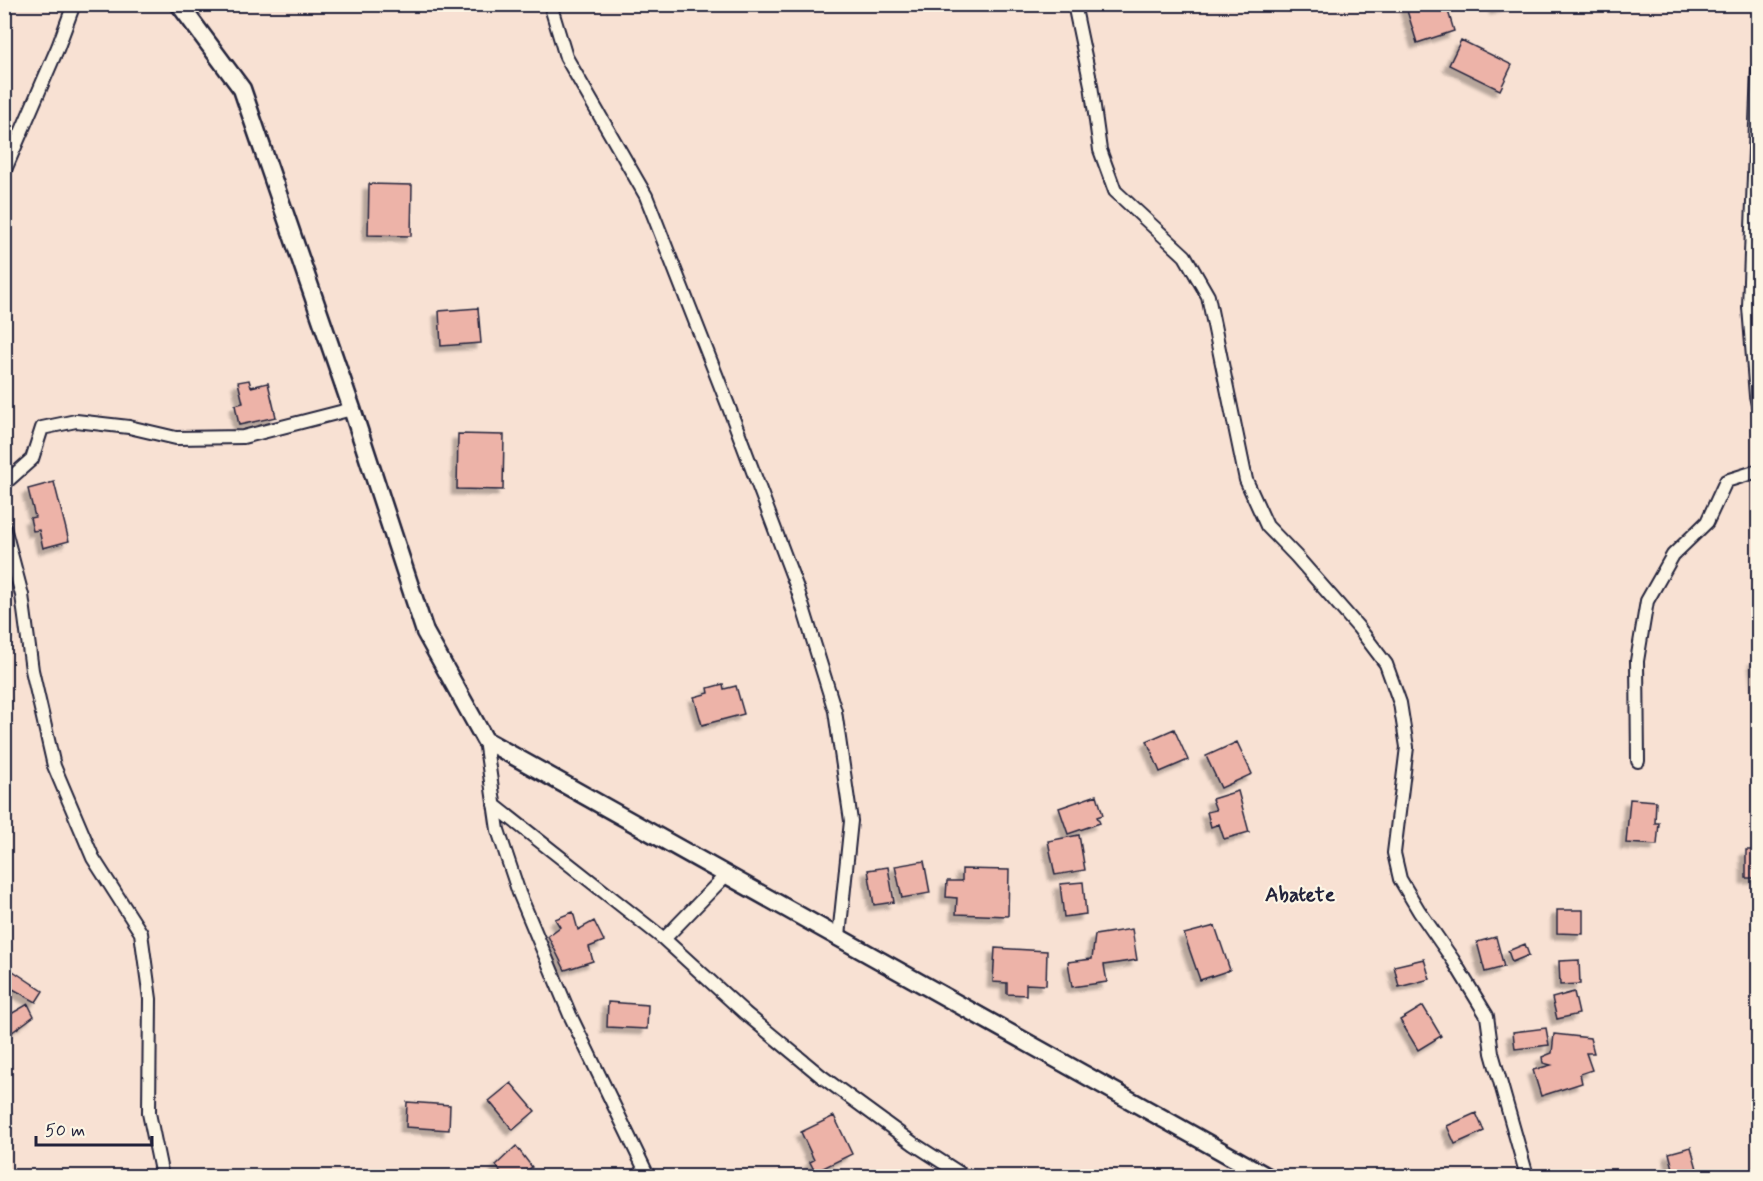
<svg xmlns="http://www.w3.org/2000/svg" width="1763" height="1181" viewBox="0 0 1763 1181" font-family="Mynerve,sans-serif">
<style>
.building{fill:#edb3a8;stroke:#22223b;stroke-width:1.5;filter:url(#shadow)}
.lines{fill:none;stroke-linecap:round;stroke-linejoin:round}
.minor-casing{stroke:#22223b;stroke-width:16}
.secondary-casing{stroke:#22223b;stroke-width:21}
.minor{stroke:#fcf5e5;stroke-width:12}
.secondary{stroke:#fcf5e5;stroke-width:16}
.labels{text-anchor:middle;stroke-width:4.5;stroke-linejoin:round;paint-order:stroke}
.quarter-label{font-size:21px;font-weight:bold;fill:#22223b;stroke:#fcf5e5}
</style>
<defs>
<filter id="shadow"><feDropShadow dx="-5.5" dy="5.5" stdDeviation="1.5" flood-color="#0004"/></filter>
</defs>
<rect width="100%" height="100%" fill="#f8e1d3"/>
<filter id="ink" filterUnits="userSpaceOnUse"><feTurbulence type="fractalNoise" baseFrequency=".0167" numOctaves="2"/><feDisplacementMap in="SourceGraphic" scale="12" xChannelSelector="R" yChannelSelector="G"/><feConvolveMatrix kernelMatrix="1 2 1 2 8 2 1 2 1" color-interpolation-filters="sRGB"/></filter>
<g filter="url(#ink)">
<path class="building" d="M1405,4h41l8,27 -37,12z
M1494,4h18l-16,5z
M1461,40l51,25 -12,25 -51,-25z
M369,184l43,1 -1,51 -43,-1z
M478,308l3,35 -40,3 -2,-35z
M249,380l2,7 17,-4 8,34 -37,8 -4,-20 8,-2 -5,-21z
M458,434l46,1 -1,55 -46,-1z
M54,482l15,59 -26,7 -4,-18 -6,1 -3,-13 5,-1 -7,-28z
M1758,659v31l-4,-30z
M723,684l1,5 12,-3 8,28 -42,11 -8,-28 15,-4 -1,-5z
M1174,729l14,31 -28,12 -13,-31z
M1237,742l15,32 -31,14 -15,-32z
M1238,791l11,41 -25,7 -5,-15 -8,3 -4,-15 9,-2 -4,-11z
M1097,795l6,20 -6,2 3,6 -32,11 -9,-26z
M1630,799l26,2 -1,22h4l-2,22 -31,-2z
M1079,835l6,35 -30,5 -7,-34z
M1746,850h12v28h-12z
M924,861l6,32 -28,5 -7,-32z
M888,867l6,35 -20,3 -6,-35z
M962,869l47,1 -1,46 -52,-2 1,-16 -11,-1 1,-16h15z
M1083,882l3,32 -22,3 -4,-33z
M1557,910h26v24l-26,-1z
M573,912l5,18 16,-9 10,20 -15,6 4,14 -28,9 -17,-34 12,-9 -5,-8z
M1215,926l15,44 -30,10 -16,-46z
M1132,929l5,31 -33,5 3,17 -35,5 -4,-25 24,-3 3,-24z
M1496,937l8,30 -19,5 -8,-30z
M1525,944l4,11 -17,7 -4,-11z
M995,948l52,3 -1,34 -20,-1v11l-19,-1v-11l-14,-1z
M1424,959l6,20 -31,8 -5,-21z
M1579,960l1,24 -20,1 -1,-24z
M4,965l39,26 -7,11 -32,-18z
M1574,992l5,22 -22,5 -5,-21z
M608,1002l40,3 -1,24 -40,-2z
M28,1004l6,12 -30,22v-20z
M1423,1006l18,30 -23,14 -18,-30z
M1546,1028l3,17 -34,4 -2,-17z
M1554,1034l36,4 4,15h-8l6,17 -12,4 2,9 -41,13 -8,-26 18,-5 -8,-2 -1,-6 10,-4z
M511,1083l24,28 -22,19 -24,-29z
M407,1102l43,3 -1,25 -43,-3z
M1476,1113l8,18 -29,13 -8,-18z
M834,1116l18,38 -37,18 -5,-10 4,-2 -13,-28z
M516,1146l16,21 -13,9h-16l-7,-11z
M1691,1147l8,29h-24l-6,-23z"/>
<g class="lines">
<g class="minor-casing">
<path id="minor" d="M550,4l16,53 80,139 82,209 69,183 38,123 16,110 -12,115
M1074,4l17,81 9,65 15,41 70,65 23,40 38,184 21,46 29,30 62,71 28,37 14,39 7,44 -13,106 6,26 19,32 34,49 34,56 5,37 35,123
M1758,70l-9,237 7,89 2,9
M4,172l54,-125 16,-43
M4,484l28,-25 10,-31 34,-7 53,6 47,11 67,-1 109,-28
M4,527l18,68 10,75 22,96 39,92 48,75 9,66 -1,114 13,63
M485,740l13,90 21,63 51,122 78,161
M1638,761l-1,-100 10,-60 26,-46 34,-33 19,-41 32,-10
M494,805l170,134 81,74 76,63 93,68 50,32
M664,939l63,-65"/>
</g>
<g class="secondary-casing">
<path id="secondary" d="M179,4l63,85 110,320 73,223 60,108 781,436"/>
</g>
<use href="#minor" class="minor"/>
<use href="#secondary" class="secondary"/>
</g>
</g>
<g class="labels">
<g class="quarter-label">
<text x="1300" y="901">Abatete</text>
</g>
</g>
<rect width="1763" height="1181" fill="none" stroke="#fcf5e5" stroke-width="24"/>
<rect x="12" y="12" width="1739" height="1157" fill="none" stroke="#22223b" stroke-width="2" filter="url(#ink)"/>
<path d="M36 1136v9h116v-9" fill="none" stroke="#22223b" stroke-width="3"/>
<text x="45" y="1136" font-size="18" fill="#22223b" stroke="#fcf5e5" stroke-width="4.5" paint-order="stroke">50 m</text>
</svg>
